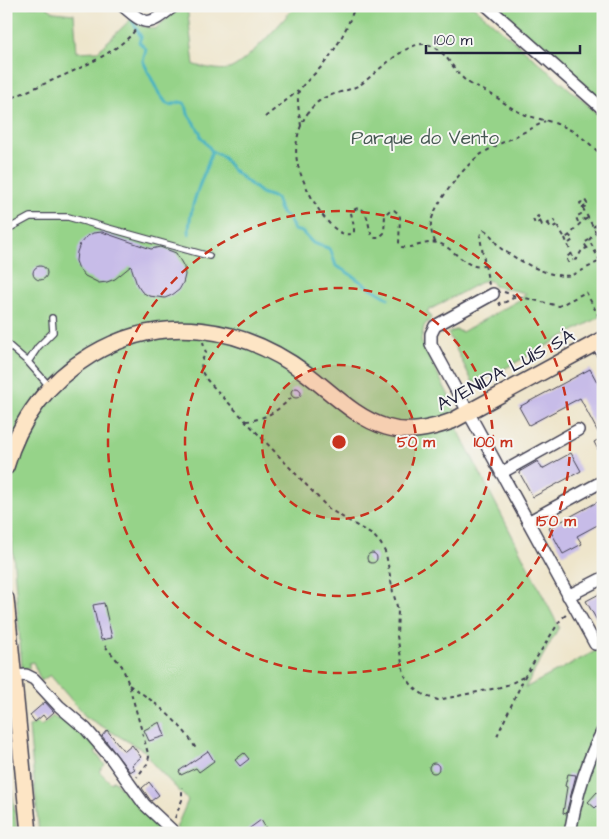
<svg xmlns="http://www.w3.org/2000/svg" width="609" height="839" viewBox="0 0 609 839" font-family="'Architects Daughter',sans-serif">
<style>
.green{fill:#96d389;stroke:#5c7a62}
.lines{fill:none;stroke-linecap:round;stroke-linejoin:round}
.stream{stroke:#45b2c2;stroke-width:3}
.building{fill:#c7bce8}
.lane-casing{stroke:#413f51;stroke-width:8}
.street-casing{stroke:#413f51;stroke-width:14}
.secondary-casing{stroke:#413f51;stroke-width:18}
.path{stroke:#413f51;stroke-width:2;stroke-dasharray:4 4;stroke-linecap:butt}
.lane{stroke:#fff;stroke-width:5.5}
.street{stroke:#fff;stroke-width:11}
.secondary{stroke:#fde5c5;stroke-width:15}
.ring{fill:none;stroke:#c8321e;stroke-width:2.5;stroke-dasharray:9 6}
.labels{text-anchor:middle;stroke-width:4;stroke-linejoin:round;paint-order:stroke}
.park-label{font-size:19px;fill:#455752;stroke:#f6f6f2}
.street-label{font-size:19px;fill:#22223b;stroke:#f6f6f2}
.centre{fill:#c8321e;stroke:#f6f6f2;stroke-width:2.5}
.ring-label{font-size:15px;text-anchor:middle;font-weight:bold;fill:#c8321e;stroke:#f6f6f2;stroke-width:4;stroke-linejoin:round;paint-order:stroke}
</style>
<rect width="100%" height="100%" fill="#f6f6f2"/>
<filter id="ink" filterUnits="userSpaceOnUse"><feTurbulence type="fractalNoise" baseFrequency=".02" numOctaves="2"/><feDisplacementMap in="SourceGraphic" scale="10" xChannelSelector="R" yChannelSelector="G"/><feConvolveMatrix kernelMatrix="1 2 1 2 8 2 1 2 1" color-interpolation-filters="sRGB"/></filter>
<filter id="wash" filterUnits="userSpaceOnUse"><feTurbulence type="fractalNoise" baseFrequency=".0096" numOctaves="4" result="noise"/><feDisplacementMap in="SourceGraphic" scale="20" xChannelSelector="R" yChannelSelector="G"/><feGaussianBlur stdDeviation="1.12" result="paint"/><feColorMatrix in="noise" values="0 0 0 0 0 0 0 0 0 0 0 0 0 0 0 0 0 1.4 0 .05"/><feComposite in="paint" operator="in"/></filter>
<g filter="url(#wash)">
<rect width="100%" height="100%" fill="#eee5cb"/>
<path class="green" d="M6,6h39l9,6 20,2 3,38 21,-1 34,-33 10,8 13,3 26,-23h6l7,59c11,2 24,6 35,4 15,-4 55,-49 66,-63h178l130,112v197l-125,68 -6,-2 -24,-48 8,-3 6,2 59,-33 5,-6 -32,-7 -3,-5 -6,-1 -58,31 4,7 -7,8 -3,15 31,61 6,28 101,197 -34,61 78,-41v186h-421l-6,-5 12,-28 -35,-36 -7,-12 -60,-35 -36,-42 -9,6 -8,-19 -4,1v6l-7,-1 -13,-168 -3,-2z
M495,6h108v95z
M61,715l21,15 17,19 -4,3 10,13 -6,6 12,12 3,-3 15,18 4,-2 38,37h-132l-10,-106 7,-4 5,3 12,-10 3,3z
M6,739l11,94h-11z"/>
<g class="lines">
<path class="stream" d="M132,20l9,17 -2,5 7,7 -3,12 15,31 9,12 4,1 8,-3 5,1 3,6 1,5 12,18 1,5 11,14 11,6 10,13 28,23 15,5 5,15 8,5 5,12 8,2 11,11 15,5 3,3 5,15 11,6 17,12 24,14
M189,234c0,-31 14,-54 23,-83"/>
</g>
<g id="blocks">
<path class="building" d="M102,232l49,17 9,-2 16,6 8,14 1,8 -2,8 -4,7 -7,5 -7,3 -16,-2 -7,-4 -5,-7 -6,-19 -16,13 -8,3 -8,1 -14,-7 -6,-7 -3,-8 1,-9 3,-8 6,-7 7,-4z
M33 273a7 7 0 1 1 14 0a7 7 0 1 1-14 0Z
M590,369l13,24v66l-9,-17 7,-4 -21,-40 -51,27 -10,-18z
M291 393a5 5 0 1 1 10 0a5 5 0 1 1-10 0Z
M571,453l10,18 -48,26 -14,-25 19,-11 4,8z
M603,499v23l-26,14 5,8 -19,10 -14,-26z
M367 558a5 5 0 1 1 10 0a5 5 0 1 1-10 0Z
M603,592v39l-17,-30z
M104,603l8,35 -11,2 -8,-35z
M45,702l9,10 -8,7 -3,-4 -8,7 -5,-7z
M160,722l5,14 -16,5 -5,-11z
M107,730l15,19 3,2 7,-6 9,12 -9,8 3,4 -5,3 -28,-36z
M208,751l6,10 -15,11 -3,-4 -15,7 -2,-4z
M244,753l5,6 -9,7 -5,-6z
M429 768a5 5 0 1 1 10 0a5 5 0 1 1-10 0Z
M568,774l8,1 -10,39 -3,-1 4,-26 -2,-1z
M149,782l10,13 -8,6 -9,-13z
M603,788v12l-8,8 -7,-6 9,-10 1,1z
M261,820l8,13h-26z"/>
</g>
</g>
<g filter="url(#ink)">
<use href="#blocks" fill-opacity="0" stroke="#413f51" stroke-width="1"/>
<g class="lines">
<g class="lane-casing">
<path id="lane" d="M6,230l24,-13h38l141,39
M6,343l22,19 22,25
M28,362l10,-15 15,-15 -1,-14"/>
</g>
<g class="street-casing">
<path id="street" d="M123,6c25,22 26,19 51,0
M487,6l116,103
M493,294l-58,32 -4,8v10l164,300
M597,343l6,11
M501,473l77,-43
M528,522l75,-41
M568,596l35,-18
M13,676l13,-1 8,4 25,27 27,23 25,29 33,46 31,29
M570,833c6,-36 16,-71 33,-103"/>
</g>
<g class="secondary-casing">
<path id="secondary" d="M6,467c13,-47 43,-87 85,-112 71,-43 152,-29 216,19 25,19 49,44 79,53 22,7 44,2 66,-6l151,-82
M6,599l23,234"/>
</g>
<path class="path" d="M6,101c35,-18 108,-41 130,-72
M265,117l33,-26
M301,126c-1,-8 -5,-28 -2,-35 2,-5 19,-20 24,-26 14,-17 25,-38 32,-59
M603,157c-13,-14 -28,-27 -46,-33 -13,-5 -27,-6 -40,-13 -10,-5 -18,-13 -28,-18 -7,-4 -14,-6 -20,-10 -17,-11 -23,-37 -45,-39 -18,-1 -46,27 -60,38 -12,9 -29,10 -42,17 -22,14 -31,47 -23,70 5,16 32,75 55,64v-6l-3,-14c3,-3 5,-6 10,-4 11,3 5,43 23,24l1,-18 4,-4 5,-1 5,4 1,3 -1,27 3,3c12,2 27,-8 39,-3 13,5 29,29 44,21l-5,-28 1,-4 3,-3c9,4 11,15 19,20 15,10 49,30 68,25 11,-3 21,-11 32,-15
M582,208l6,-3 -3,-5 -5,3 16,29
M541,221l-6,3 -2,-5 5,-3 4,9h3l9,-5 11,18c10,-5 11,-14 23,-20
M578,222l-2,-5 5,-3 3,6
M548,223l3,5 6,-3
M593,227l5,-3 3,5
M565,238l9,22 3,-1 5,-9 10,-4
M435,242c-2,-6 -5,-12 -4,-19 2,-18 36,-61 52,-70 20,-12 42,-20 62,-32
M569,243l4,-3 -3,-4
M587,248l-3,-5 5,-3
M571,254l-5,3 2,5 5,-2
M600,261l-11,-21 7,-8 7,-4
M485,265l4,20
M504,292l12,4
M499,302l1,3 17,-9 42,10 27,-14 13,25
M203,342l3,11 -5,9 1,10 5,8 122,129 45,27 7,8 5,10 7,38 5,18 -1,26 7,38 9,13 12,9 13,4 59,-12 13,-4 15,-8
M246,421c18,-1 33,-11 45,-23
M105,646l17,20 7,19 20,72 -2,7 -10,13
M129,685c23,14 55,40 67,64
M497,736l28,-60 36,-57 6,-5
M175,818l7,-18v-13"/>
<use href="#lane" class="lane"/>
<use href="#street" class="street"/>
<use href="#secondary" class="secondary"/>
</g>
</g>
<circle cx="339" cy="442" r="77" fill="#c8321e" fill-opacity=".12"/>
<g class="ring">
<circle cx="339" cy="442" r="77"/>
<circle cx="339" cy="442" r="154"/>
<circle cx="339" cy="442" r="231"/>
</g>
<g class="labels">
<g class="park-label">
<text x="425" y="144">Parque do Vento</text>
</g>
<g class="street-label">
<text transform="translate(505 369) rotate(-28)" y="7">AVENIDA LUÍS SÁ</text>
</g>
</g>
<circle cx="339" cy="442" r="8" class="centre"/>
<g class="ring-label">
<text x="416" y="447">50 m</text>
<text x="493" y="447">100 m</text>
<text x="556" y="526">150 m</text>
</g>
<rect width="609" height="839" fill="none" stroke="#f6f6f2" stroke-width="25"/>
<path d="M426 45v8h154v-8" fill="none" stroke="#22223b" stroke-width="2.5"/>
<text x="434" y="45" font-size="15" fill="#22223b" stroke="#f6f6f2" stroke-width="4" paint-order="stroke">100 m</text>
</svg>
